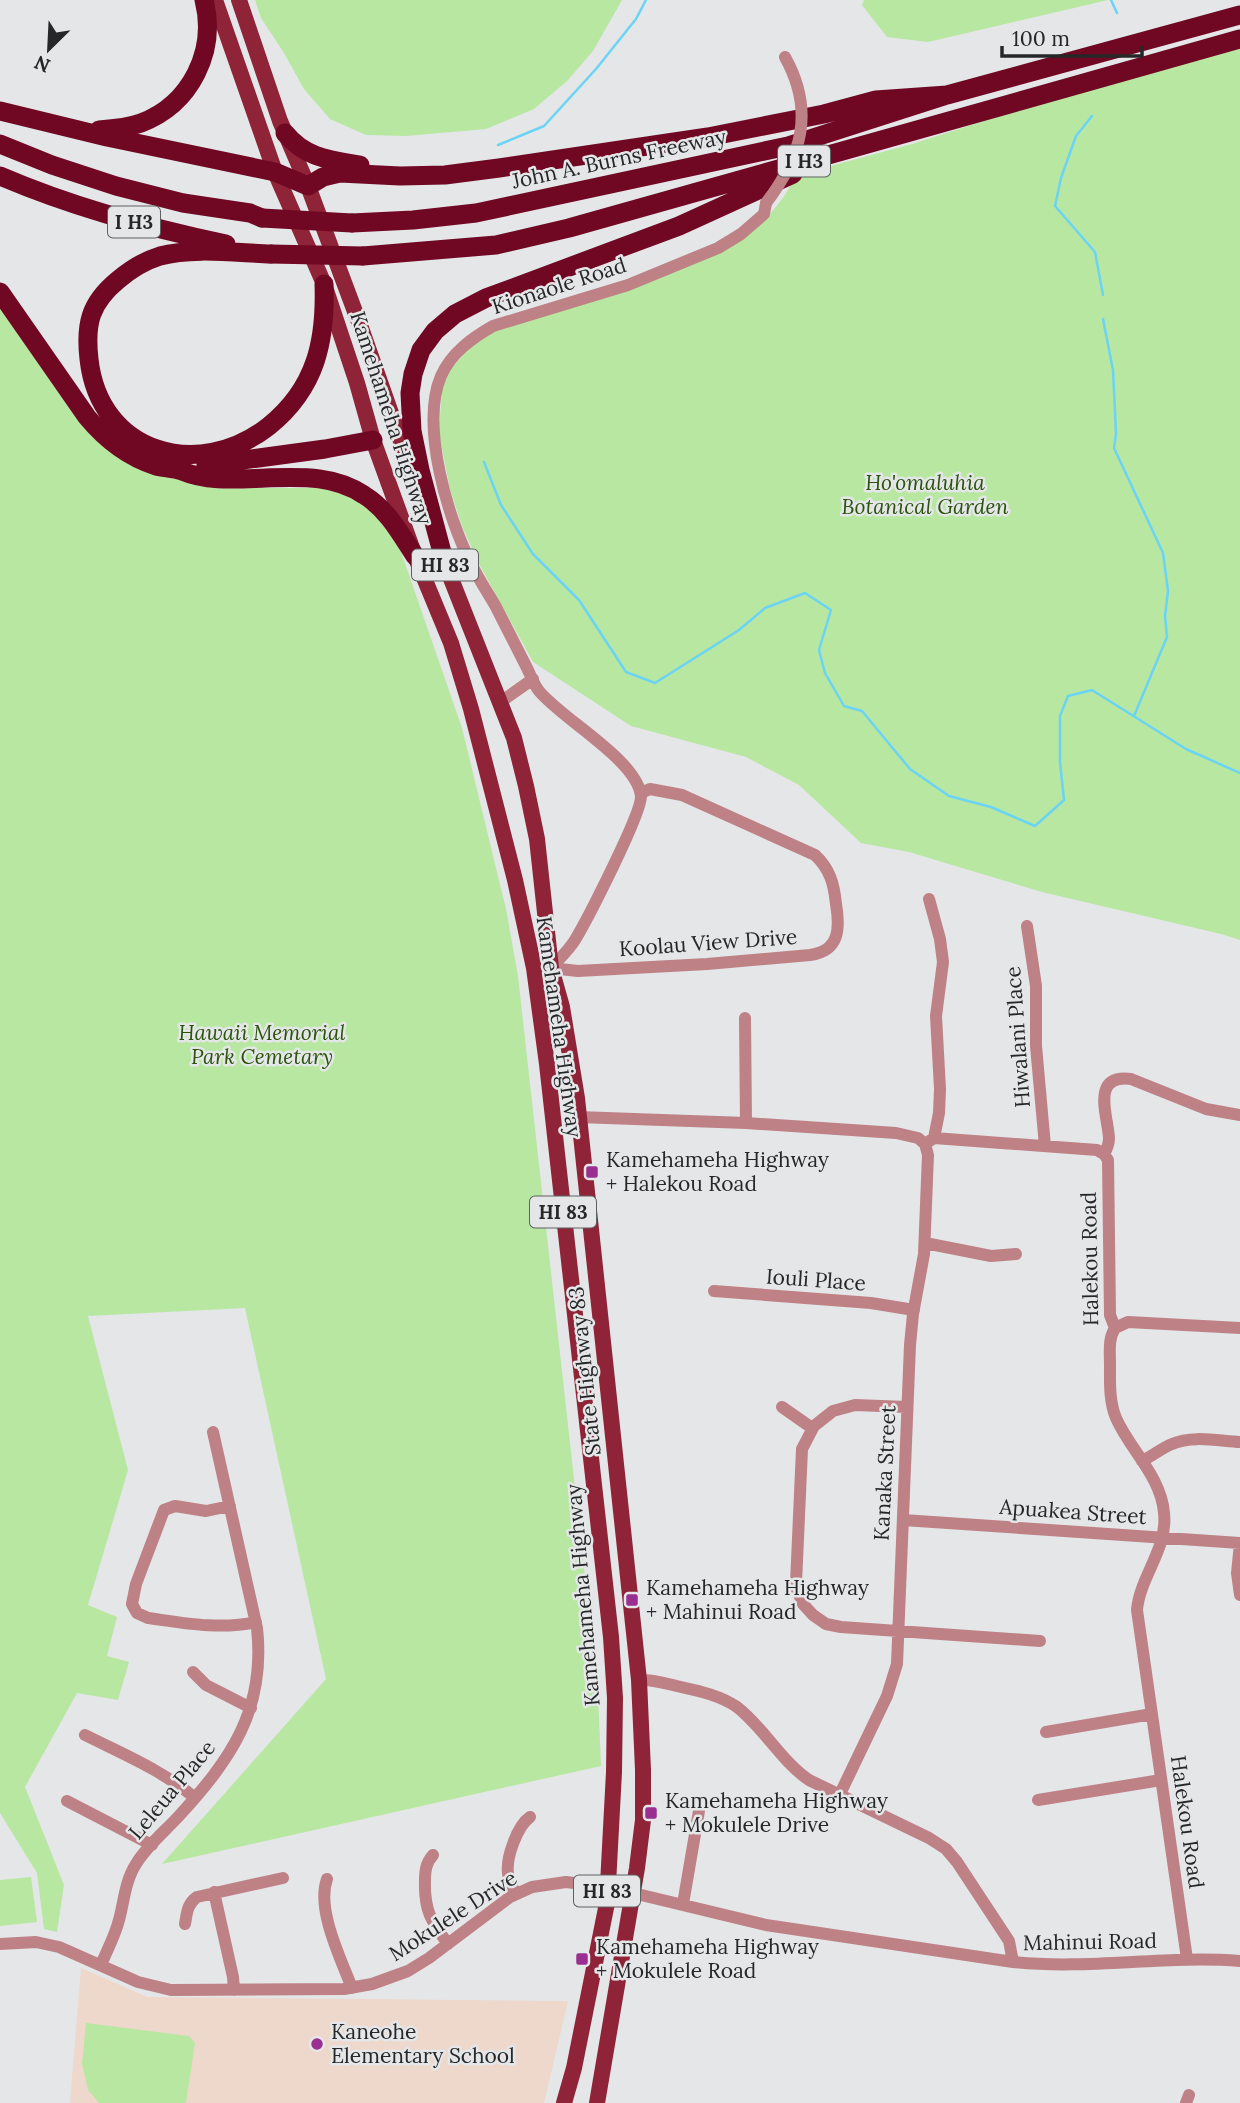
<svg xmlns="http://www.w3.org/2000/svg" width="1240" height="2103" viewBox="0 0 1240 2103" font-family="Lora,serif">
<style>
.education{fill:#eed7cb}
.green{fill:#b8e7a2}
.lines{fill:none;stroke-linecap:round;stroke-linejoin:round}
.stream{stroke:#6bd4f4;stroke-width:2.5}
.minor{stroke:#be8186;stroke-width:12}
.major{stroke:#8f2439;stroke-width:16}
.highway{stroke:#700824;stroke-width:19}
.minor-bridge{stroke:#be8186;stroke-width:12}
.highway-bridge{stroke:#700824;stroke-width:19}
.poi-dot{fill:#992f91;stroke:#e4e6e8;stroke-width:2.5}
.labels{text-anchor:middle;stroke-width:5;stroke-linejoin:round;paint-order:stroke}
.shield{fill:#e4e6e8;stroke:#5f6062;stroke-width:2}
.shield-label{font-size:19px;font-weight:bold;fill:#262728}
.street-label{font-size:21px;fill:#262728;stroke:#e4e6e8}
.park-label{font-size:21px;font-style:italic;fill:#2a540c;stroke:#e4e6e8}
.poi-label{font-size:21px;fill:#262728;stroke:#e4e6e8;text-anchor:start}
</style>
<rect width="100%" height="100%" fill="#e4e6e8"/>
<path class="education" d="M81,1968l66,29 421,4 -24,102h-474z"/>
<path class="green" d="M255,0h367l-29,51 -26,30 -33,28 -48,20 -80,7 -40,-1 -36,-16 -26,-30 -20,-36 -23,-35z
M864,0h244l-180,42 -41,-5 -25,-32z
M1240,39v901l-19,-6 -179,-42 -133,-40 -48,-9 -62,-58 -53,-28 -115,-31 -98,-64 -55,-100 -16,-36 -12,-37 -11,-56 3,-44 9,-20 19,-22 25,-16 135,-41 135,-70 18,-22 14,-23 115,-31z
M0,306l67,99 152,83h108l40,16 32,42 63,182 44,181 12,67 80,718 3,72 -439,98 164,-185 -81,-371 -157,8 40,154 -40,135 29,12 -10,39 22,6 -11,38 -41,-7 -52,94 39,98 -7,47 -13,-3 -7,-56 -37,-60z
M31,1877l6,45 -37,4v-46z
M86,2023l103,13 6,7 -9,60h-87l-11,-13 -6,-26z"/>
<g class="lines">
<path class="stream" d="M1111,0l6,13
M1092,116l-16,20 -15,42 -6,28 40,46 8,43
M498,145l46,-19 52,-57 40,-50 10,-19
M1103,319l10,51 3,64 -2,14 49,105 5,38 -3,25 2,21 -33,79
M484,462l17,43 32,49 46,46 47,72 29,11 84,-53 26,-22 40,-15 26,17 -12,40 6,23 19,33 18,5 48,58 39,27 42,11 44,19 29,-26 -4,-38v-46l8,-20 24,-6 94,59 54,24"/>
<path class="minor" d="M499,703l34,-24
M929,899l11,40 3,23 -7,54 4,73 -1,24 -5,25
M1027,926l9,60v60l9,100
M551,968c8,-9 18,-18 24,-28 12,-20 67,-127 66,-144 -4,-36 -78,-76 -102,-105 -5,-6 -8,-15 -12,-23 -10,-20 -21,-41 -31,-61 -8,-14 -17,-27 -24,-42 -24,-45 -52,-140 -31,-189 10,-23 31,-38 52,-50l135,-41 90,-37 23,-14 23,-20 2,-11
M551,968l27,3 129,-7 103,-9c30,-4 30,-27 26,-51 -2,-20 -6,-35 -21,-49l-133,-60 -32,-6 -9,4
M745,1018l1,105
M578,1117l168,6 150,10 22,5 7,6
M925,1144l9,-6 163,12 7,4 4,6 2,155 5,13c-7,11 -5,24 -5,37 0,17 -1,36 6,53 14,32 45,58 48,95 4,36 -24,63 -27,97l50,349
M1104,1154c3,-5 5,-10 5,-16 -1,-22 -19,-64 22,-59l75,30 34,6
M925,1243l66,13 25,-2
M714,1291l157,12 43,7
M1115,1328l13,-6 112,6
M782,1407l30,21
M907,1407l-52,-2 -22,6 -19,15 -12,23 -6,134 1,7 6,14 10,11 13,9 15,3 199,14
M1142,1461c10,-5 20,-13 30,-17 20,-9 47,-3 68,-2
M230,1506l-24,5 -31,-5 -11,4 -28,74 -4,20 5,9 11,5c36,5 72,12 108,4
M903,1520l337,23
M1240,1543l-3,30 3,22
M193,1672l13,13 45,23
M639,1680c14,-1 29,4 42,7 19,4 40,9 56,20 27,21 44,54 72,73l120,58 17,11 11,13 52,79 4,21c76,8 152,-7 227,-1
M1046,1732l106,-18
M85,1735c38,19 77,35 110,63
M840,1794l47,-98 10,-32 13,-319 3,-31 11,-60 4,-99 -3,-11
M1038,1800l123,-20
M67,1801l85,44
M433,1855c-7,8 -8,15 -8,26 -1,29 6,40 23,63
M327,1879c-11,30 14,80 25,109
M214,1892l19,85 1,13
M516,1894c-3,-6 -8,-13 -8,-21 -2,-15 9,-47 22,-56
M683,1904l17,-99
M185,1924c2,-11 2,-20 12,-27l86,-19
M0,1944l36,-2 23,5 79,35 33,8 173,-1 28,-5 36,-13 21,-13 81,-61 22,-10 34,-5 42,5 158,38 247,37
M101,1965c6,-15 14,-29 18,-45 5,-18 6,-39 17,-56 10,-17 28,-32 42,-47 53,-58 88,-107 79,-189l-44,-196
M1186,2103l3,-8"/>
<path class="major" d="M215,0l60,172 49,112 33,99 16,57 42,116 36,87 20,66 44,171 19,88 13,96 64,573 4,61 -1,74 -7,131 -33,165 -10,35
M239,0l41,121 28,65 52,139 57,162
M444,561l70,177 12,48 11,53 14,129 11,39 15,91 62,582 4,90v50l-6,48 -40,235"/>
<path class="highway" d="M0,111l107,26 168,35 33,14 15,-9 17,-4 60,3 45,-1 54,-7 209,-31 116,-23 52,-14 71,-5
M99,130c14,-1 28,-2 42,-7 50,-19 76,-72 63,-123
M285,133c20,25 45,27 75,32
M0,144l52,21 64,21 67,17 67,10 12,5
M0,176c72,31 149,52 226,68
M352,223l61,-3 63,-7 312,-67 159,-51 293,-80
M271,254c-34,-1 -78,-7 -111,2 -16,5 -29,13 -42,24 -28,23 -33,44 -29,79 10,94 109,123 180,67 47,-38 57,-85 55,-142
M363,256l133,-11 73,-17 671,-189
M0,292l87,125c19,23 41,40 69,49 8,2 19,2 26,5 26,11 56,8 84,7 35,-1 68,-3 98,17 23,14 36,38 51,61
M206,465l119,-16 48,-9
M447,571l-27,-101 -8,-39 -2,-38 3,-19 8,-24 14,-19 20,-17 31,-16 193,-72 114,-52"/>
<path class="minor-bridge" d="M766,203c36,-47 49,-92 19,-146"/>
<path class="highway-bridge" d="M262,218l90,5
M271,254l92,2"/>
</g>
<g class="poi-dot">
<rect x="585" y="1165" width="14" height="14" rx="3.5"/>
<rect x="625" y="1593" width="14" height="14" rx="3.5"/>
<rect x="644" y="1806" width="14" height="14" rx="3.5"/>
<rect x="575" y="1952" width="14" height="14" rx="3.5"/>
<circle cx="317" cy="2044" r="7"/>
</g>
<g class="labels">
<g class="shield">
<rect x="778" y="145.5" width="52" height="31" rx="5"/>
<rect x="108" y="206.5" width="52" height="31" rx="5"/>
<rect x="412" y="549.5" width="66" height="31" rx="5"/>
<rect x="530" y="1196.5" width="66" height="31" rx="5"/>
<rect x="574" y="1875.5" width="66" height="31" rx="5"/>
</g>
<g class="shield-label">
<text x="804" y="168">I H3</text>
<text x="134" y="229">I H3</text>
<text x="445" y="572">HI 83</text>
<text x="563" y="1219">HI 83</text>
<text x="607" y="1898">HI 83</text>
</g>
<g class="street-label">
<text transform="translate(619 159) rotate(-12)" y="7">John A. Burns Freeway</text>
<text transform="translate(559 286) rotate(-18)" y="7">Kionaole Road</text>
<text transform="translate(391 418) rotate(72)" y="7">Kamehameha Highway</text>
<text transform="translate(708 943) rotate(-4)" y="7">Koolau View Drive</text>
<text transform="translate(559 1027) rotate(82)" y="7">Kamehameha Highway</text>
<text transform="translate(1018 1037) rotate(-94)" y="7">Hiwalani Place</text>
<text transform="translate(1090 1259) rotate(-91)" y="7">Halekou Road</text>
<text transform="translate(816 1280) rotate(4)" y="7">Iouli Place</text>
<text transform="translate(585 1371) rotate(-96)" y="7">State Highway 83</text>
<text transform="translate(885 1473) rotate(-87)" y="7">Kanaka Street</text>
<text transform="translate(1073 1512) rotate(4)" y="7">Apuakea Street</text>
<text transform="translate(583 1595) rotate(-95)" y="7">Kamehameha Highway</text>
<text transform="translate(172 1790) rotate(-50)" y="7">Leleua Place</text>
<text transform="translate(1187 1822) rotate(82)" y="7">Halekou Road</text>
<text transform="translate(453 1916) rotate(-33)" y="7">Mokulele Drive</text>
<text transform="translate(1090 1942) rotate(-1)" y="7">Mahinui Road</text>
</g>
<g class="park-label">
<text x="925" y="490">Ho'omaluhia<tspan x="925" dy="24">Botanical Garden</tspan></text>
<text x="262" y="1040">Hawaii Memorial<tspan x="262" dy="24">Park Cemetary</tspan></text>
</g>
<g class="poi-label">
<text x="606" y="1167">Kamehameha Highway<tspan x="606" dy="24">+ Halekou Road</tspan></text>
<text x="646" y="1595">Kamehameha Highway<tspan x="646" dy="24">+ Mahinui Road</tspan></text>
<text x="665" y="1808">Kamehameha Highway<tspan x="665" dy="24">+ Mokulele Drive</tspan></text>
<text x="596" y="1954">Kamehameha Highway<tspan x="596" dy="24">+ Mokulele Road</tspan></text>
<text x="331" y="2039">Kaneohe<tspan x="331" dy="24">Elementary School</tspan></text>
</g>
</g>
<g transform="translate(49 49) rotate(204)" stroke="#e4e6e8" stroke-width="5" paint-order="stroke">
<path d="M0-5L12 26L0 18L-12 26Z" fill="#262728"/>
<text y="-10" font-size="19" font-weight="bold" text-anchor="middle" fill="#262728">N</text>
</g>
<path d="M1002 46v10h140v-10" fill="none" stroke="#262728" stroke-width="3.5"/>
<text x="1012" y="46" font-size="21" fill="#262728" stroke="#e4e6e8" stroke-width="5" paint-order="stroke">100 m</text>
</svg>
